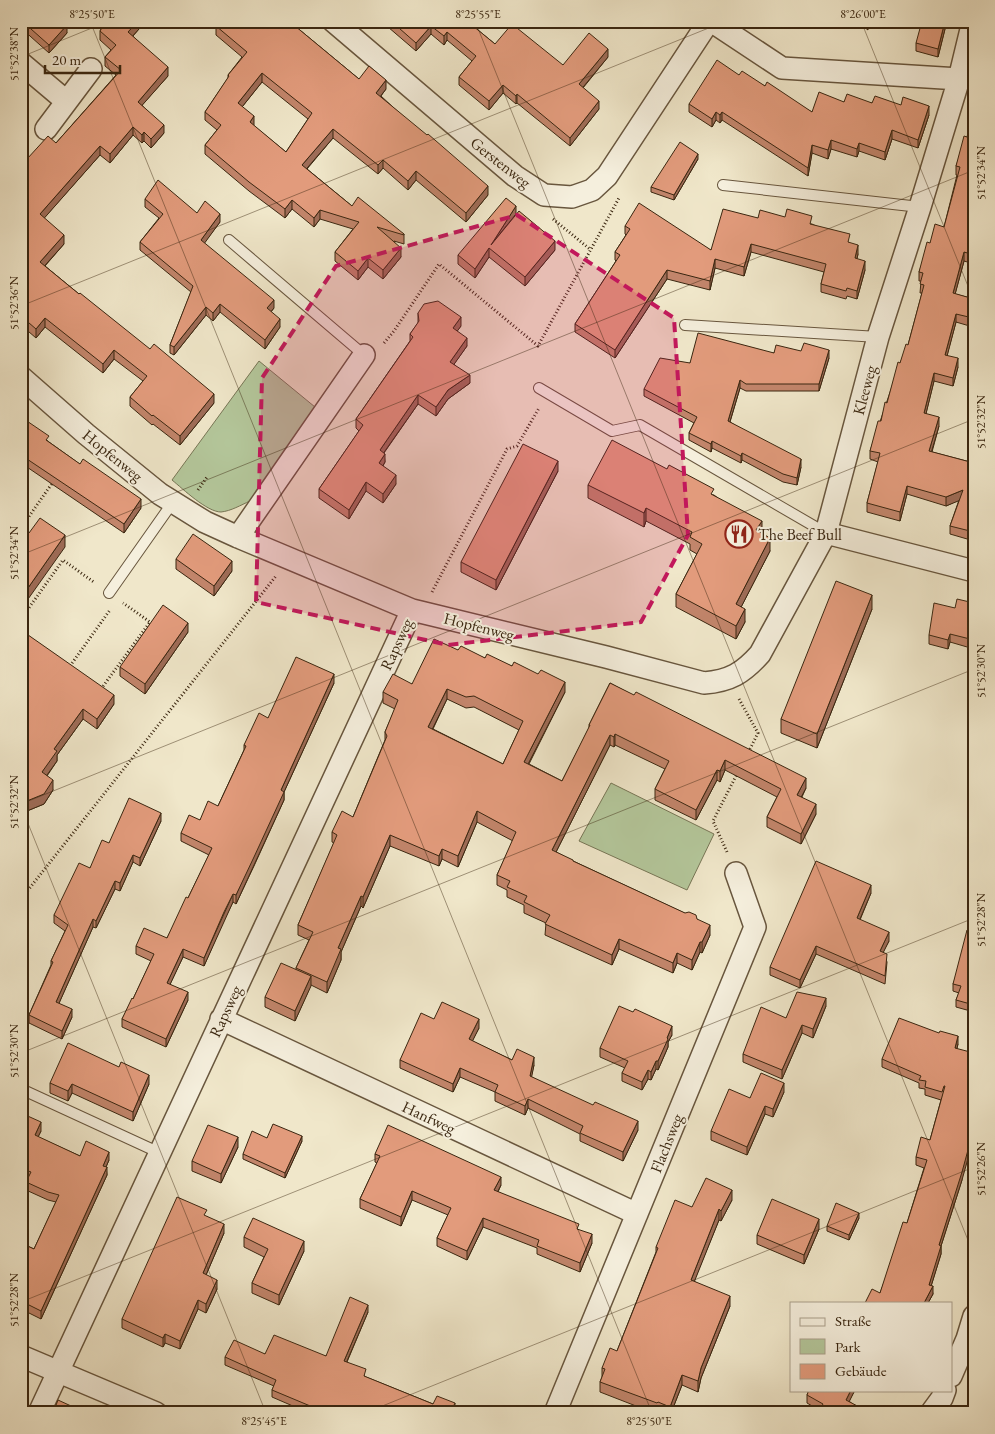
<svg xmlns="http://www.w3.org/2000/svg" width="995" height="1434" viewBox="0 0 995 1434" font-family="'EB Garamond',serif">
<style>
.green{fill:#b4c79b;stroke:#777656}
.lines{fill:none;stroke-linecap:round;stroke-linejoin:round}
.lane-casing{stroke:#68563e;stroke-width:12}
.street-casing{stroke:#68563e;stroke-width:24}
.path{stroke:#3a2610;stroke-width:3;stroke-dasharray:1 2.5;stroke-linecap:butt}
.lane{stroke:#f5efdd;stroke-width:10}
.street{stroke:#f5efdd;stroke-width:21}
.wall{fill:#c2856b;stroke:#3a2610;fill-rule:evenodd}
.shaded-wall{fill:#9e6c57;stroke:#3a2610}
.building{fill:#e29b7c;stroke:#3a2610;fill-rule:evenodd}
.marked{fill:#c2185b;fill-opacity:0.2;stroke:#c2185b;stroke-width:4;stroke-dasharray:10 6;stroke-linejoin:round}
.ticks{fill:none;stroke:#3a2610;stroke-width:1;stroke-opacity:0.45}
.labels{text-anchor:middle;stroke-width:4;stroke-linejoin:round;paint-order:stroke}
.street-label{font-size:16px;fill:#3a2610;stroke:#f5efdd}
.poi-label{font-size:16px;fill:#3a2610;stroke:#f5efdd;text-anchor:start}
.neatline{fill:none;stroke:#3a2610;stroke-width:2}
.ticks-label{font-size:12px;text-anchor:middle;fill:#3a2610}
</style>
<rect width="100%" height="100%" fill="#f0e7ca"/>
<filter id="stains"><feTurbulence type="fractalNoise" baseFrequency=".004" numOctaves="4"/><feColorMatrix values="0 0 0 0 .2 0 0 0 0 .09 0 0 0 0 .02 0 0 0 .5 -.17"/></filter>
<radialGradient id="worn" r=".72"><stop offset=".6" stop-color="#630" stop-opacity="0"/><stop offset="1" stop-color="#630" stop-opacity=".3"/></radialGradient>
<path class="green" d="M259,361l56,46 -65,94c-9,4 -19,10 -29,11 -14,0 -38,-23 -49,-32z
M611,783l103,51 -27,56 -108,-49z"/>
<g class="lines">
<g class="lane-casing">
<path id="lane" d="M723,185l197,22
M229,240l135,115
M685,325l193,12
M539,388l73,43 28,-6 186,108
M109,593l64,-91
M21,1089l139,64"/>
</g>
<g class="street-casing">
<path id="street" d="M333,21l182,155 29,19 28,2 20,-7 15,-14 102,-155
M711,21l71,47 177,11
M21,63l45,38
M46,129l45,-60
M21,377l65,57 74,60 45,28 33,15 174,73 194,47 98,26c26,-2 39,-10 56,-29l66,-121 52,-196 42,-130 39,-128 14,-58
M826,533l148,38
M238,537l126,-182
M221,1019l416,195
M21,1356l135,57
M951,1376l16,-37 7,-23
M39,1413l373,-803
M555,1413l200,-486 -19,-54
M931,1413l11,-15 3,-8"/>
</g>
<path class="path" d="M553,219l38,31
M384,343l10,-12 45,-67 99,82 81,-148
M198,490l9,-13
M21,528l32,-46
M432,592l75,-143 10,-3 22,-38
M21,619l42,-59 32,23
M70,666l40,-56
M101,689l49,-67 -27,-19
M739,699l19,34 -10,20
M727,852l-14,-31 24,-47
M21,899l255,-323"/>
<use href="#lane" class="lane"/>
<use href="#street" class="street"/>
</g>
<path class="wall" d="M21,21h41l5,12 -18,20 -28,-25z
M106,21h37l-4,5v3l-6,7 35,40 -26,29 22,28 -13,15 -7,-7 -2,2 -9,-8 -23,28 -10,-8 -56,63 20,26 -19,22 34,28 135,109 -34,42 -27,-21 -1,1 -22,-19v-9l13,-16 -29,-22 -11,14 -58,-46 -9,11 -15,-13v-171l6,5 29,-16 60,-68 -11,-9v-9l6,-7 -11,-10v-9z
M208,21h81l70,58 27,10 -5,7 107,99 -22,27 -50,-42 -8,10 -25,-22 -5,6 -45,-36 -26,31 45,37 52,28v10l-10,-3 7,16 -18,22 -15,-12 -10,13 -23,-19v-9l18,-23 -33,-10 -6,8 -22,-18 -7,9 -36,-27 -44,-37v-9l12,-15 -12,-10v-8l23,-34v-3l14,-18 -26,-22v-7zM262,82l46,37 -22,33 -32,-26 -12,-19z
M388,21h79l28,23 68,21 45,-8 -25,31 16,21 -29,37 -53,-43 -1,1 -13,-11 -14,17 -30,-25v-8l13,-16 -25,-21 -3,5 -13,-11 -15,17 -28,-24z
M781,21h14l-4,7z
M856,21h12v9z
M947,21l-9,36 -22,-6v-8z
M739,75l26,11 47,26 32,-10 28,1 57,12 -11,33 -26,-9 -7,21 -26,-9 -2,6 -26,-8 -3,10 -16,-6 -4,23 -86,-56 -2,3 -4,-3 -4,7 -23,-15v-8z
M974,119v145l-10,-3 -9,33 19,5 -1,28 -17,-5 -9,33 11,12 -5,19 -19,-5 -8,32 13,13 -7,26 42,11v78l-24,-7v-8l9,-26 -13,6 -39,-12 -7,27 -33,-9v-9l11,-41 -8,-3v-8l30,-88 8,-18 14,-52h-2l1,-12h-2v-9l11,-29 14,-16 13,-52h-1v-9z
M698,159l-24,41 -23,-8v-5z
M145,199l52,14 23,9 -16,21 70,65 -3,4 9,15 -15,22 -45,-37 -7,9 -7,-6 -32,40 -4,-2v-8l21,-53 -51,-42v-8l19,-24 -14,-11z
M516,214l39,36 -30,36 -36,-29 -14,21 -17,-14v-9z
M758,218l54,6 38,19 8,11 -1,5 8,11 -8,29 -10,-3 -1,3 -25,-7v-8l3,-12 -73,-20 -7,24 -29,-8 -5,22 -43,-11 -52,79 -40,-26v-8l41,-63 -1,-1v-8l11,-17 -1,-1v-8l86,24z
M418,313l43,13 -4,5 10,15 -13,18 16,19 -22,16 -12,17 -18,-12 -34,49 1,9 -2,4 13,18 -13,19 -17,-12 -17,28 -30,-21v-9l40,-58 -3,-3v-9l54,-78v-7l8,-11z
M774,353l55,5 -10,33h-73l-6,-3 -10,34 71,45 -4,18 -14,-3 -41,-22 -1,3 -29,-15 -1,4 -22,-12v-7l5,-10 -50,-27v-7l46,-26z
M21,417l28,25 92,66 -17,25 -103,-70z
M558,471l-62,119 -35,-18v-10z
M588,485l126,10 48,38 8,18 -29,56 4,15 -9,17 -60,-32v-13l21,-40 -7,-4v-6l-44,-23 -2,6 -56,-29z
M176,559l56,12 -18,25 -38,-27z
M974,603v46l-24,-7 -2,7 -19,-5v-9l26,-27z
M872,609l-55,139 -36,-15v-14z
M21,630l93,74 -17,25 -14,-10 -26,36v6l-10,15 6,14 -9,14 -17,7v6z
M188,632l-43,62 -25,-18v-9z
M458,650l54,16 53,26 -36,72 33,17 27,-53v-3l21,-42 196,105 -4,9 14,17 -15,30 -34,-17v-10l10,-20 -52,-27 -5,12 -3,-2 -21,40 -41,-20v-11l10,-20 -50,-24 -1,2 -4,-2 -54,107 17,9 124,58 13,16 -8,18 -2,-1 -8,18 -15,-7 -4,10 -54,-24 -7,16 -67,-30 1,-12 -22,-10v-8l-17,-8v-7l-10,-5v-10l16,-34 -36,-19 -19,45 -16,-8 -3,7 -49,-20 -27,62 -2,-2 -20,46v8l-14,33 -16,-8 -16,36 -30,-14v-10l31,-27v-2l13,-28 -11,-5v-10l36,-82 -2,-1v-10l21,-15 32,-77v-8l10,-23 -12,-6v-11l29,-8zM447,699l19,9 8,-1 45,23 -16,34 -70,-35z
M334,683l-50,109v8l-30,66 -18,38 -3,-2 -9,18 -20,46 -21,-9 -13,27 18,16 -22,47 -44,-20v-8l11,-20 18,-38 -15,-7v-8l31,-8 21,-40 21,-43 -28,-14v-8l19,-13 18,-14 26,-56v-5l24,-27z
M161,821l-21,45 -7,-4 -13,29 -5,-2 -19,39 -3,-1 -34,76 13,14 -10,22 -33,-16v-8l22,-50v-4l14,-30 -11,-8v-8l55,-72z
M871,893l-11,27 29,21 -6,11 4,10 -2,22 -69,-30 -16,34 -30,-13v-8z
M974,932v80l-18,-5v-7l3,-7 -6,-2v-7z
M826,1006l-13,32 -11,-5 -20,46 -39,-17v-8l43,-36z
M434,1019l45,9 -7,13 40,19 22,5 -3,12 107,53 -15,31 -43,-20v-7l-52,-26 -3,7 -30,-14v-9l-35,-15 -7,15 -53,-24v-8z
M672,1035l-4,7v5l-10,23 -2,-1 -5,11 -3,-1 -6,11 -20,-9v-8l3,-5 -25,-11v-9z
M958,1044l-1,4 5,132 -21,66v8l-10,32 2,8 -5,9h-63l15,-10 27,-70 17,-55 -8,-3v-8l14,-17 11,-40 -16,-5v-6l-6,-1v-5l-37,-16v-8z
M50,1083l99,1 -16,37 -61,-28 -4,8 -18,-8z
M784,1092l-11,25 -8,-3 -18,41 -36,-15v-9l39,-33z
M21,1113l20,18 -3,6 42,19 29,4 -3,7 1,8 -66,144 -20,-10v-66l13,6 22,-47 -8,-2 -22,-10v-8l2,-3 -7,-3z
M267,1138l35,3 -17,37 -42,-19v-5z
M238,1147l-17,36 -29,-12v-10z
M375,1154l126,31 -3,7 81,38 13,13 -12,29 -43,-18v-6l-54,-21 -16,33 -30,-14v-8l11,-23 -36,-15 -11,26 -41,-18v-9l17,-36 -2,-1z
M732,1200l-11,21 -2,-1 -25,61 36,25 -29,72 -3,14 -16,-7 -11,28h-17l-54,-21v-10l2,-5v-9l15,-17 39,-99v-5l36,-40z
M207,1216l17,17 -18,42 11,14 -11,24 -8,-4 -18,40 -15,-6 -2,4 -41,-19v-9z
M859,1218l-10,22 -22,-9v-5z
M819,1229l-15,35 -47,-20v-9z
M244,1237l60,14 -25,54 -27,-12v-10l12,-26 -20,-10z
M368,1312l-21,50 19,15 67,27 22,7 -1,2h-145l-37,-16v-7l2,-4 -49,-21v-8l40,-3 61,2z
M809,1390h46l-6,11 14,12 -44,-3 -12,-7v-8z
M974,1401v12h-2v-5z"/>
<path class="shaded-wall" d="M138,21h5l-4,5v3l-11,12v-9z
M791,21h4l-4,7z
M945,21h2l-9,36v-8z
M67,25v8l-18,20v-8z
M431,26v8l-15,17v-8z
M447,32v8l-3,5v-9z
M608,49v8l-29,35v-8z
M168,67v9l-30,34v-8z
M262,73v9l-24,30v-9z
M386,80v9l-10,13v-9z
M503,85v8l-14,17v-9z
M517,94v9l-1,1v-8z
M599,101v8l-29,37v-8z
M929,106v9l-11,33v-8z
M716,112v8l-4,7v-8z
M722,112v8l-2,3v-8z
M254,116v9l-4,6v-9z
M164,125v8l-13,15v-9z
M133,127v8l-23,28v-9z
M333,129v9l-31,36v-9z
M892,130v9l-7,21v-8z
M144,132v9l-2,2v-8z
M831,140v9l-3,10v-9z
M859,143v8l-2,6v-8z
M812,145v8l-4,23v-8z
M100,146v9l-60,68v-9z
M698,154v5l-24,41v-5z
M383,160v8l-5,6v-9z
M416,171v9l-8,10v-9z
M488,186v9l-22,27v-9z
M292,200v9l-7,9v-9z
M516,206v8l-25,31z
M320,210v9l-6,8v-9z
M220,214v8l-19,26v-8z
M64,235v9l-24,27v-9z
M555,241v9l-30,36v-9z
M751,244v8l-7,24v-9z
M858,245v9l-3,13v-9z
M401,248v9l-18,22v-9z
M489,248v9l-14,21v-9z
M964,252v9l-11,41v-9z
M368,258v9l-10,13v-9z
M715,259v9l-5,22v-9z
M865,261v9l-8,29v-8z
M667,270v9l-52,79v-8z
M274,300v8l-7,8v-8z
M220,304v8l-7,9v-8z
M206,307v8l-32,40v-8z
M956,314v8l-11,42v-9z
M461,317v9l-8,11v-9z
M45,318v9l-9,11v-9z
M280,319v8l-15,22v-9z
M467,338v8l-17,24v-8z
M114,350v9l-11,14v-9z
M829,350v8l-10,33v-7z
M958,358v9l-5,19v-8z
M934,373v8l-10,41v-9z
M470,375v8l-22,16 -12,17v-9l12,-17z
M740,380v8l-12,40v-7z
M214,394v9l-34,42v-9z
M418,395v9l-38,54v-8z
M939,417v9l-10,34v-9z
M712,441v7l-1,4v-8z
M742,453v7l-1,3v-7z
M385,454v8l-6,10v-9z
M801,459v8l-4,18v-7z
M558,461v10l-62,119v-10z
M396,475v9l-13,19v-9z
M366,482v9l-17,28v-9z
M907,486v8l-7,27v-9z
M963,490v9l-17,7v-9z
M141,499v9l-17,25v-9z
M646,508v13l-2,6v-14z
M762,521v13l-6,-4z
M65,535v12l-44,62v-11z
M770,538v13l-34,66v-13z
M232,561v10l-18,25v-10z
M872,595v14l-55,139v-14z
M745,609v13l-9,17v-13z
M188,623v9l-43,62v-10z
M950,634v8l-2,7v-9z
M334,674v9l-50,109v8l-48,104v-9l45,-105z
M565,682v10l-41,80v-10z
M447,689v10l-19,39v-11z
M114,695v9l-17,25v-10z
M83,709v10l-26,36v6l-15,21v-10l12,-23z
M615,734v11l-1,2v-10z
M610,735v10l-58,115v-10z
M725,760v10l-5,12v-11z
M717,770v10l-21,40v-10z
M806,778v10l-9,17v-10z
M53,780v10l-9,14 -17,7v6l-6,7 1,-21z
M816,804v10l-15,30v-10z
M477,811v11l-19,45v-11z
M161,813v8l-21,45v-8z
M390,835v11l-27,62v-11z
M442,849v10l-3,7v-10z
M133,855v7l-13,29v-8z
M115,881v8l-19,39v-7z
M871,885v8l-14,33v-8z
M233,894v8l-29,64v-8z
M361,896v10l-20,46v8l-14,33v-11l11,-34z
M93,919v8l-37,83v-8z
M710,925v10l-8,18v-11z
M889,932v9l-9,18v-8z
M619,939v10l-7,16v-10z
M700,942v10l-8,18v-10z
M816,946v8l-16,34v-8z
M183,949v8l-16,34v-8z
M677,953v10l-4,10v-10z
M311,976v10l-16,35v-10z
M188,992v8l-22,47v-8z
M826,998v8l-13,32v-9z
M72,1009v8l-10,22v-8z
M28,1014v10l-7,15v-10z
M479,1019v9l-10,20v-9z
M802,1025v8l-20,46v-9z
M672,1026v9l-4,7v5l-10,23v-9l9,-23z
M958,1036v8l-3,12v-8z
M534,1057v8l-4,20v-9z
M656,1061v8l-5,11v-8z
M460,1068v9l-7,15v-8z
M648,1070v9l-6,11v-8z
M149,1075v9l-16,37v-9z
M784,1083v9l-11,25v-8z
M72,1084v9l-4,8v-10z
M528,1099v9l-3,7v-9z
M765,1106v8l-18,41v-8z
M638,1121v9l-15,31v-9z
M41,1122v9l-6,12v-8z
M974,1128v9l-12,43 -21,66v8l-12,39v-8l10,-40z
M302,1136v5l-17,37v-5z
M238,1137v10l-17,36v-9z
M109,1152v8l-6,14v-8z
M107,1167v8l-66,144v-8z
M501,1177v8l-7,14v-9z
M732,1190v10l-11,21v-10z
M412,1191v9l-11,26v-9z
M719,1209v11l-28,70v-10z
M859,1213v5l-10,22v-5z
M483,1218v9l-16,33v-9z
M819,1219v10l-15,35v-9z
M224,1224v9l-21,49v-9z
M592,1234v9l-12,29v-9z
M304,1241v10l-25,54v-10z
M217,1280v9l-11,24v-9z
M933,1286v8l-5,9h-4z
M730,1296v10l-29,72 -3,14v-11l3,-13z
M198,1300v9l-18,40v-8z
M368,1305v7l-24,56v-7z
M165,1334v9l-2,4v-9z
M682,1375v10l-11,28h-1v-6z
M851,1390h4l-9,18v-8z
M455,1403v8l-1,2 -3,-2z"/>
<path class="building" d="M22,21h40l5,4 -18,20z
M106,21h32l-10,11 40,35 -30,35 26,23 -13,14 -7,-7 -2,3 -9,-8 -23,27 -10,-8 -60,68 24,21 -24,27 39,32 1,-1 70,56 4,-5 60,50 -34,42 -27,-21 -1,1 -22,-19 17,-21 -33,-26 -11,14 -58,-46 -9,11 -15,-13v-162l6,5 21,-23 8,7 65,-73 -16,-13 11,-12 -16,-14z
M219,21h70l70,58 10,-13 17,14 -10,13 51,42 1,-1 60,52 -22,27 -50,-42 -8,10 -25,-21 -5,5 -45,-36 -31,36 50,41 6,-9 46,37v1l-27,-8 24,21 -18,22 -15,-12 -10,13 -23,-19 24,-30 -39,-12 -6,8 -22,-18 -7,9 -36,-27 -44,-37 16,-20 -16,-13 24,-36 -1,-1 19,-23 -31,-26 3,-4zM262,73l50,40 -26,39 -36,-30 4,-6 -16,-13z
M391,21h76l28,23 17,-20 51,41 26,-32 19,16 -29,35 20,17 -29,37 -53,-44 -1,2 -13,-11 -14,16 -30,-24 17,-21 -29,-24 -3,4 -13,-10 -15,17z
M922,21h23l-7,28 -22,-6z
M717,60l22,15 3,-4 23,15 2,-4 45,30 7,-20 25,10 3,-8 25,9 3,-7 26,9 2,-8 26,9 -11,34 -26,-10 -7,22 -26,-9 -2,6 -26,-9 -3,10 -16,-5 -4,23 -86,-56 -2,3 -4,-3 -4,7 -23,-15z
M972,118l2,1v136l-10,-3 -11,41 21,6v16l-1,3 -17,-4 -11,41 13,3 -5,20 -19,-5 -10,40 15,4 -10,34 45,12v69l-24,-6 13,-36 -17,7 -39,-11 -7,26 -33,-9 13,-50 -10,-2 8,-30h3l4,-19 2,1 11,-41 2,1 6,-19 2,1 16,-60 -4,-1 3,-11 -4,-1 8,-30 3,1 5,-19 9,3 16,-60 -4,-1 8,-30 3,1z
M680,142l18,12 -24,41 -23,-8z
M158,180l39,33 8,-12 15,13 -19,26 73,60 -7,8 13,11 -15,21 -45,-36 -7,9 -7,-6 -32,40 -4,-2 23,-59 -53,-44 23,-28 -18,-15z
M506,198l10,8 -25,39 28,-34 36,30 -30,36 -36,-29 -14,21 -17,-14z
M639,203l72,47 12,-41 35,9 2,-8 25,7 2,-8 25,7 -2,8 40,10 -2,8 10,3 -3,13 10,3 -8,30 -10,-3 -1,3 -25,-7 5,-20 -75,-20 -7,23 -29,-8 -5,22 -43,-11 -52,80 -40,-26 45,-69 -5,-3 15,-23 -5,-3z
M438,301l23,16 -8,11 14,10 -17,24 20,13 -22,15 -12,17 -18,-12 -38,55 5,4 -6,9 17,12 -13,19 -17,-12 -17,28 -30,-21 44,-64 -7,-6 57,-82 -3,-3 9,-13 -1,-8 6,-9z
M698,333l76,20 2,-8 25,6 3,-8 25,7 -10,34h-73l-6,-4 -12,41 73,38 -4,19 -14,-4 -41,-21 -1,3 -29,-15 -1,3 -22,-11 8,-16 -53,-28 16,-31 30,5z
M21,417l28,19 -3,4 34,24 3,-5 58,40 -17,25 -103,-69z
M612,440l55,29 2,-4 45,24 -3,5 51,27 -6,9 14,8 -34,66 9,5 -9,17 -60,-32 26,-50 -12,-7 2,-5 -46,-24 -2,5 -56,-28z
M523,444l35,17 -62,119 -35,-18z
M40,518l25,17 -44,63v-71l8,6z
M193,534l39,27 -18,25 -38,-27z
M836,581l36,14 -55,139 -36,-15z
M957,599l17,4v37l-24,-6 -2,6 -19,-5 5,-32 21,5z
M163,605l25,18 -43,61 -25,-17z
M21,630l93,65 -17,24 -14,-10 -29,40 3,2 -15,21 11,8 -9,14 -22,9 5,4 -6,7z
M434,639l24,11 3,-4 24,12 2,-4 25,12 2,-4 24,12 3,-4 24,12 -41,80 38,19 28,-56h-1l21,-42 24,12 2,-3 170,86 -9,17 19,9 -15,30 -34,-17 14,-28 -56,-29 -5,11 -3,-1 -21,40 -41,-21 14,-28 -54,-27 -1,3 -4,-2 -58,115 21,10v1l112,52 4,-1 7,3 1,4 13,6 -8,17h-2l-8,18 -15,-7 -4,10 -54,-24 -7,16 -67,-31 5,-9 -26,-13 3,-6 -20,-9 3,-6 -13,-6 19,-43 -39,-21 -19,45 -16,-7 -3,7 -49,-21 -27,62 -2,-1 -23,52 3,1 -14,33 -31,-14 17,-36 -15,-7 39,-90 -5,-3 10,-21 11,6 34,-81 -2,-4 13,-32 -15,-8 10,-18 19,10zM447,689l19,8 8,-1 49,25 -20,43 -75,-37z
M296,657l38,17 -53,116 3,2 -30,65 -18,38 -3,-1 -9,18 -20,46 -21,-9 -16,34 21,9 -22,47 -44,-20 10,-21 1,1 21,-45 -18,-8 8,-18 23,10 19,-41 2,1 24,-50 -31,-15 8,-18 11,5 8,-19 10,5 28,-60 -2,-1 15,-32 9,5z
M129,798l32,15 -21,45 -7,-3 -13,28 -5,-2 -19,40 -3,-2 -37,83 16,7 -10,22 -33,-16 24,-53 -2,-1 17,-36 -14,-10 25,-52 11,5 12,-28 7,3z
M816,861l55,24 -14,33 32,14 -9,19 7,3 -2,22 -69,-30 -16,34 -30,-13z
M967,930l7,2v73l-18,-5 5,-14 -8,-2z
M281,963l30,13 -16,35 -30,-14z
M797,992l29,6 -13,31 -11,-4 -20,45 -39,-16 18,-47 25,11z
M442,1002l37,17 -10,20 43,21 5,-11 17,8 -4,19 63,29 2,-3 43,19 -15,31 -43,-19 3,-7 -55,-27 -3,7 -30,-14 3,-7 -38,-17 -7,16 -53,-24 21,-47 13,6z
M619,1006l14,6 2,-3 37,17 -5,12 1,1 -10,22h-2l-5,11 -3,-2 -6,12 -20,-9 6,-12 -28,-13z
M21,1011l7,3 -7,15z
M899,1018l40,15 1,-2 18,5 -3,12 19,5v75l-12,44 -23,73 2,1 -12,39 4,1 -9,17h-59l7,-14 8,4 23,-71 4,1 20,-63 -11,-3 5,-20 9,3 15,-54h-1l-2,6 -17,-5 1,-6 -7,-1 2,-4 -39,-17z
M68,1043l51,24 2,-5 28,13 -16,37 -61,-28 -4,7 -18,-8z
M761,1073l23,10 -11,26 -8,-3 -18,41 -36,-16 18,-42 21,9z
M21,1113l20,9 -6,13 45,21 6,-15 23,11 -6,14 4,1 -66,144 -20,-10v-58l13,6 25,-54 -11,-3 -22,-10 5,-10 -10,-4 2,-7h-2z
M273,1124l29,12 -17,37 -42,-19 9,-23 15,7z
M208,1125l30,12 -17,37 -29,-13z
M388,1125l113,52 -7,13 85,34 -2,5 15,5 -12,29 -43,-17 2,-6 -56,-22 -16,33 -30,-13 14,-30 -39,-17 -11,26 -41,-18 20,-43 -5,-2z
M706,1178l26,12 -11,21 -2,-2 -28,71 39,16 -29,72 -3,13 -16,-6 -12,32 -12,-5 -1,1 -57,-21 5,-13 -3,-1 8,-20 7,3 41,-103 -2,-1 19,-47 17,7z
M177,1197l30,13 -3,5 20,9 -21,49 14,7 -11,24 -8,-4 -18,41 -15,-7 -2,4 -41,-19z
M772,1199l47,20 -15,36 -47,-20z
M836,1203l23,10 -10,22 -22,-9z
M253,1218l51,23 -25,54 -27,-12 16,-34 -24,-12z
M350,1297l18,8 -24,56 22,8 -2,7 69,28 4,-8 18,7 -4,8 3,2h-127l-55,-23 4,-10 -51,-23 9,-17 31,14 9,-19 52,21z
M809,1390h42l-5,10 17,9 -2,4h-43l5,-9 -16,-9z
M58,1400l24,11v2h-29z"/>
<path class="marked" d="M517,215l157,103 14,217 -47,87 -193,23 -192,-43 6,-224 74,-112z"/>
<path class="ticks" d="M90,21l562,1392M475,21l499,1234M861,21l113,280M21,57l88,-36M21,306l705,-285M21,555l953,-385M21,804l953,-385M21,806l245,607M21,1053l953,-384M21,1302l953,-384M365,1413l609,-246"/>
<defs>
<g id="restaurant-ring" transform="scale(1.4375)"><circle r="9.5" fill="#f5efdd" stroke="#8f2418" stroke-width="1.5"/><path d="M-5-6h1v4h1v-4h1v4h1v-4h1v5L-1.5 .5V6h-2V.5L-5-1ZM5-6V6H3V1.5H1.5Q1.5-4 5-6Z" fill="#8f2418"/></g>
</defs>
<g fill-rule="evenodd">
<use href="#restaurant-ring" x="739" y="534"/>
</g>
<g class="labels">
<g class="street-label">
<text transform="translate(501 162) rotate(38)" y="6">Gerstenweg</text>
<text transform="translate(864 390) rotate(-75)" y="6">Kleeweg</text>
<text transform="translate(113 455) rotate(39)" y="6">Hopfenweg</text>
<text transform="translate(479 626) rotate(14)" y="6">Hopfenweg</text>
<text transform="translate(396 644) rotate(-65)" y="6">Rapsweg</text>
<text transform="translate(225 1011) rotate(-65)" y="6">Rapsweg</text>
<text transform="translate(429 1117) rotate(25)" y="6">Hanfweg</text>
<text transform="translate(666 1143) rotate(-68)" y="6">Flachsweg</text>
</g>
<g class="poi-label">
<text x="758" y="540">The Beef Bull</text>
</g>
</g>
<rect width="995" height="1434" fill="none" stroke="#f0e7ca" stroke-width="55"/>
<rect x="790" y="1302" width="162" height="90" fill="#f5efdd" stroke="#aa9f8b"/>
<rect x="800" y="1318" width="25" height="8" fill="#f5efdd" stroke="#aa9f8b"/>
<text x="835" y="1326" font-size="15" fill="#3a2610">Straße</text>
<rect x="800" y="1339" width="25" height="15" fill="#b4c79b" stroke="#aa9f8b"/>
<text x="835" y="1352" font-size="15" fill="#3a2610">Park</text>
<rect x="800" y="1364" width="25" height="15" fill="#e29b7c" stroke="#aa9f8b"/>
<text x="835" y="1376" font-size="15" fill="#3a2610">Gebäude</text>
<path d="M45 65v8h75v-8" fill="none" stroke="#3a2610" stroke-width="2.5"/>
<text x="52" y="65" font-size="15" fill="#3a2610" stroke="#f5efdd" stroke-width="4" paint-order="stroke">20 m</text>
<rect x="28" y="28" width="940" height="1378" class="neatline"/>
<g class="ticks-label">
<text x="92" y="18">8°25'50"E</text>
<text x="478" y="18">8°25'55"E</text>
<text x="863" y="18">8°26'00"E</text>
<text transform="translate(14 54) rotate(-90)" y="4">51°52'38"N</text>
<text transform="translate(981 173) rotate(-90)" y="4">51°52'34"N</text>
<text transform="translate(14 303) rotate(-90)" y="4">51°52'36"N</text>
<text transform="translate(981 422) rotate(-90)" y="4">51°52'32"N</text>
<text transform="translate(14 553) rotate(-90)" y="4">51°52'34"N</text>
<text transform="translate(981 671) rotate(-90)" y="4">51°52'30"N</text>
<text transform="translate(14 802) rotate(-90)" y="4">51°52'32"N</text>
<text transform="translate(981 920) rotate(-90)" y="4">51°52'28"N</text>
<text transform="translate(14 1051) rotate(-90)" y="4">51°52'30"N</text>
<text transform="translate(981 1169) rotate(-90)" y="4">51°52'26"N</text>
<text transform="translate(14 1300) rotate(-90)" y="4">51°52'28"N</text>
<text x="264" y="1425">8°25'45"E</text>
<text x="649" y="1425">8°25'50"E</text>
</g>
<rect width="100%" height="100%" filter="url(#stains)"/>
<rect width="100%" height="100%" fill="url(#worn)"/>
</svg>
